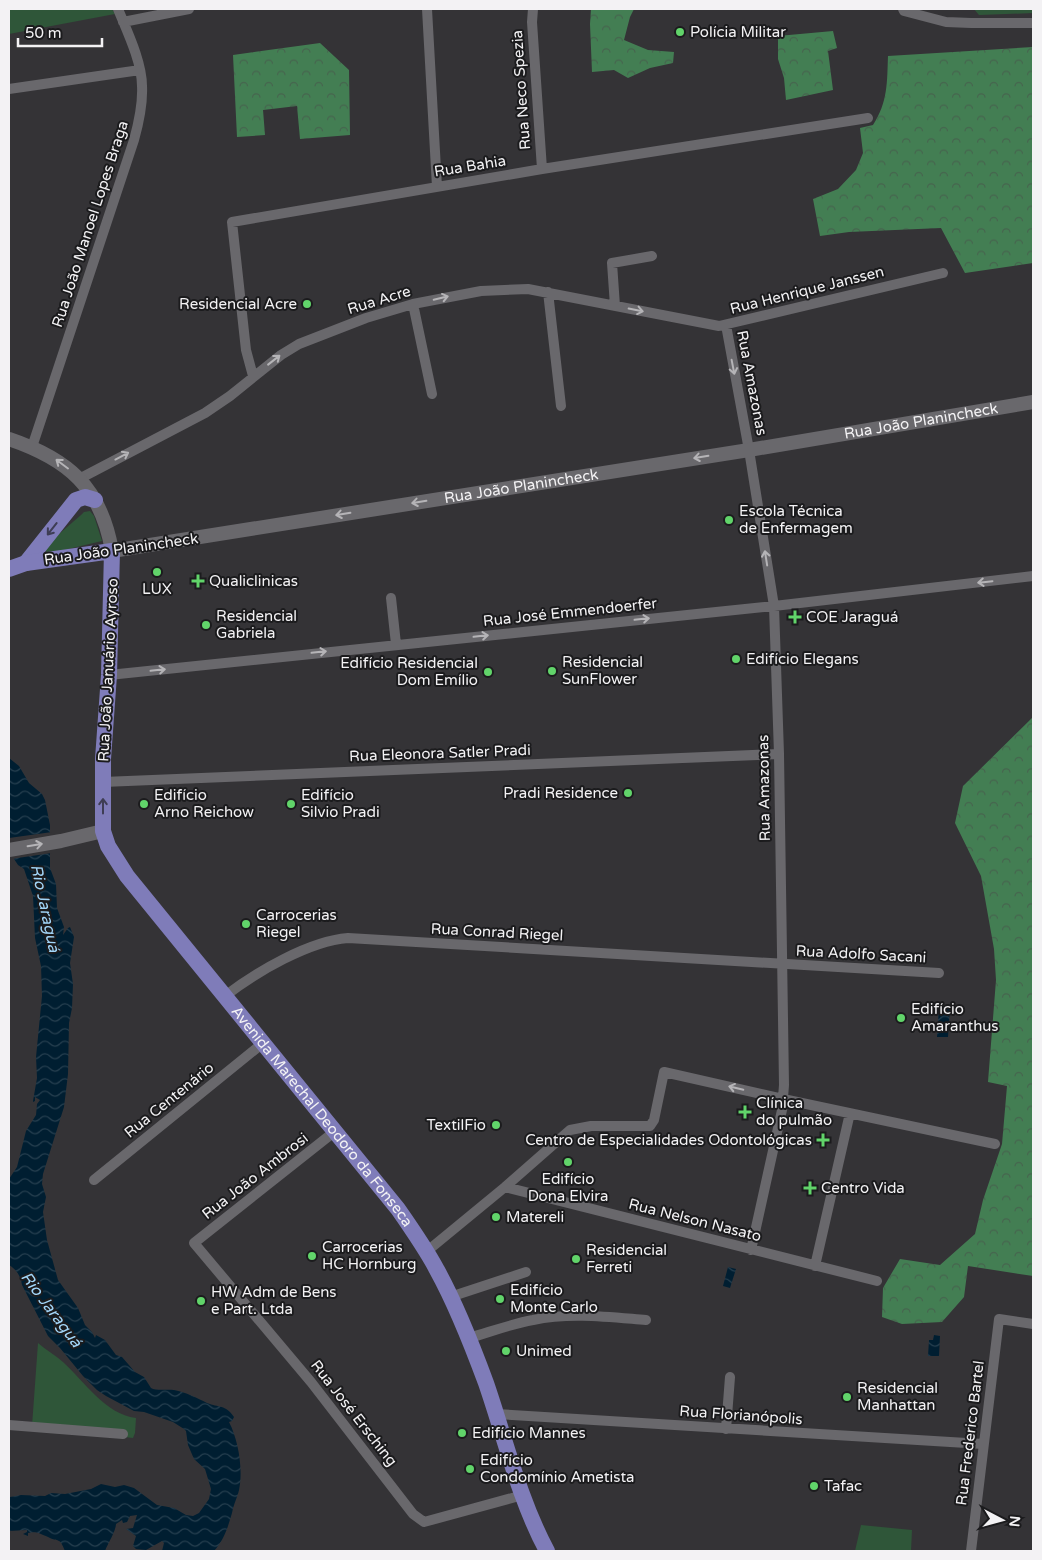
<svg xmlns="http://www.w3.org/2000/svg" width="1042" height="1560" viewBox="0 0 1042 1560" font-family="'Varela Round',sans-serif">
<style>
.grass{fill:url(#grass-tufts)}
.forest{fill:url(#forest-crowns)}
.green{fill:#2f5639}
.water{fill:url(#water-waves)}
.pier{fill:#343336}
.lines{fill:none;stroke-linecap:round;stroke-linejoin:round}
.minor{stroke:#69686c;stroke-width:10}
.secondary{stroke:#69686c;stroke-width:14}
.primary{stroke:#7f7cb9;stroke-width:16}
.oneway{stroke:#b5b4b7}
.oneway2{stroke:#3e3d54}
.poi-dot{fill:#61d46a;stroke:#1b1b1d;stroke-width:2}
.labels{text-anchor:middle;stroke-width:4;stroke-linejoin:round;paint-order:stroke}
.poi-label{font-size:15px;fill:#f3f2f4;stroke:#1b1b1d;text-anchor:start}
.street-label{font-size:15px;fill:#f3f2f4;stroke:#1b1b1d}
.water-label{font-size:16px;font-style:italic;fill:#a2d6f9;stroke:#1b1b1d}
</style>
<defs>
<pattern id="grass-tufts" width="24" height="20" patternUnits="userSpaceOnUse" patternTransform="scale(1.25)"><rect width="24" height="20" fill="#2f5639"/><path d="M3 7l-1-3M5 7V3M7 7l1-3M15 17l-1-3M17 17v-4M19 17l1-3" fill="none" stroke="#4e6f56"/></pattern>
<pattern id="forest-crowns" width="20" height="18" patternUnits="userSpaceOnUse" patternTransform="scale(1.25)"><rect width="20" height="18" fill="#437e53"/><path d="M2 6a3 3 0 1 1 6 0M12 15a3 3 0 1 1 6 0" fill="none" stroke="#46644e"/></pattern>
<pattern id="water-waves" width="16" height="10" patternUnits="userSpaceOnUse" patternTransform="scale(1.25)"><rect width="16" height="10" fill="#001e31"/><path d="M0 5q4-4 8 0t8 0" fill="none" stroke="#263f4f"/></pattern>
</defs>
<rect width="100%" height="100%" fill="#343336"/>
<path class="grass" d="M974,9h59v4l-54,2z"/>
<path class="forest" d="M591,9h43l-4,8 -6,23 24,10 26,2 -1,11 -23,5 -22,10 -14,-8 -22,2 -2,-48z
M833,31l4,17 -9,3 5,39 -47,10 -2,-22 -6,-19v-23z
M320,43l29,27 1,65 -50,4 -3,-33 -34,4 2,25 -28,2 -4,-82z
M1033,47v216l-68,10 -24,-45 -92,4 -29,4 -7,-37 25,-10 18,-19 7,-17 -3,-25 13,-3c15,-23 14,-43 15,-69z
M1033,717v559l-65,-10 -4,31 -22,25 -40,2 -20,-7 1,-29 17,-29 40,6 35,-31 8,-34 19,-56 5,-58 -19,-4 8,-102 -2,-31 -13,-73 -26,-53 8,-37z"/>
<path class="green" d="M9,9h103l3,5 -106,20z
M90,511l4,5 8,25 -55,13 -3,-7 37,-32 3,-3z
M38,1343c8,7 17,12 25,19 22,20 42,52 73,56l-1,15 -2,5 -101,-12z
M861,1525l51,5 -1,21h-56z"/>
<path class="water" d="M9,758l10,8 10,17 13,11 3,6 5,25v43l6,16 1,24 7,19 -1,8 5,-7 2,-1 4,10 -4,26 3,21 -1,24 -3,15 -1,51 -4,33 -21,67 -1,10 4,13 -3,15 4,28 11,40 20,28 7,17 7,7 3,6 1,-3 9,5 11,15 6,2 13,15 9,5 7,11c5,3 16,1 23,2 12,2 23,8 33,13 12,5 18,1 27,14l-2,4 -3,1c10,19 15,52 9,72 -2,6 -5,12 -6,19 -4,14 -8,27 -18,38h-52l2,-8 -2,-2 -16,9 -10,-1 -3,-3 3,-10 -10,-7 7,-1 4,-13 -7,1 -3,6 -4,1 -1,-3 -6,4c0,7 -8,19 -11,27h-40c-6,-15 -6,-8 -17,-14 -8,-3 -11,-6 -20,-4v3l-5,-2 4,-2v-2l-18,1v-34h1l11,-2 24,1 6,-3 14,1 26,-5 10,-5 14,3 9,-2 10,3 23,17 17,3 12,7 7,1 6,-3 10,-14 2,-10 -6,-20 -11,-10 -6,-14 -2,-14 -2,-2 -11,-7 -29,-10 -10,-1 -28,-15 -9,-6 -14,-14 -23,-28 -12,-12 -26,-51c-1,-8 -5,-15 -13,-20v-86l8,-12 9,-36 10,-16 1,-11 3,-4 -5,-3v4l-2,1v-1l4,-23 -1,-21 6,-61 -1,-30 -6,-28 -2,-42 -9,-27 -6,-4 -4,-6 -5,-21z
M939,1008h11l-2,29h-11z
M728,1267l8,2 -6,19 -7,-2z
M934,1335l6,1 -1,20h-11l1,-16h4z"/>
<path class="pier" d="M52,832v21l-41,6 -2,-21z"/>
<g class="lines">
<path class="minor" d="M427,9l10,178
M533,9l-1,13 10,147
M903,9l1,2 42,11 25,1h62
M123,22l66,-13
M9,89l131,-19
M548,292l13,114
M413,304l19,90
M615,306l-3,-43 40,-7
M726,325l23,125 25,156 5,148 5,331 -2,25 -31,140
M253,376l-7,-26 -14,-128 310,-53 326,-51
M32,447l102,-307c5,-18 9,-35 8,-54 0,-24 -15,-55 -24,-77
M79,479l126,-66 25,-17 51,-41 18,-11 67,-26 47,-14 68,-13 47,-2 191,37 224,-53
M391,598l5,46
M109,675l665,-69 259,-30
M103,782l676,-28
M225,996c31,-24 84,-55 123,-58l591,35
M334,1132l-140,111 117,139 102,132 11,8 99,-27
M94,1180l169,-137
M505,1187l372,94
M426,1252l79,-65 65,-57 21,-4h59l4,-6 10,-48 119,27 212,45
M815,1266l35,-153
M450,1297l76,-25
M469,1338c21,-6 42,-14 64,-18 37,-8 76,-3 113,0
M496,1414l487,30
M9,1425l114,9
M726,1429l4,-52
M971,1551l28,-232 34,5"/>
<g class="secondary">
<path id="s1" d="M9,439c59,20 92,48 103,112l637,-101 284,-48"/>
<path d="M9,850l52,-9 42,-10"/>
</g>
<g class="primary">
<path d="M26,563l50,-63 9,-3 10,3"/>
<path id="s2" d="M9,569l17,-6 86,-12 -3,124 -6,84v72l5,15 19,30 271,333c14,20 28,40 39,61 20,36 35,75 49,113 19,55 33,116 61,168"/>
</g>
</g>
<defs><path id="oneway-shaft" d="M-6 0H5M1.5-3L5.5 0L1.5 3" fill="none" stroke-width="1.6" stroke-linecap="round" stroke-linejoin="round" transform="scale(1.25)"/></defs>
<g class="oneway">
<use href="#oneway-shaft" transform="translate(441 298) rotate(-13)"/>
<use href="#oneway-shaft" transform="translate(636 310) rotate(11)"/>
<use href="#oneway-shaft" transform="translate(274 360) rotate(-38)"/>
<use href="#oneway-shaft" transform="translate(733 367) rotate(79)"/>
<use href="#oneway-shaft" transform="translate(122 456) rotate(-28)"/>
<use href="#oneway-shaft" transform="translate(701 457) rotate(171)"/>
<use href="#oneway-shaft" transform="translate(62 464) rotate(-143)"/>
<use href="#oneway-shaft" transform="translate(419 502) rotate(171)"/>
<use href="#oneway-shaft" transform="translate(343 514) rotate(171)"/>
<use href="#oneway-shaft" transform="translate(766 558) rotate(-99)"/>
<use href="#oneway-shaft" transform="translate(985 582) rotate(174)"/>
<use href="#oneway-shaft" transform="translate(642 619) rotate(-6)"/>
<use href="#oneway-shaft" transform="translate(481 636) rotate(-6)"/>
<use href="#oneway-shaft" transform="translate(319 652) rotate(-6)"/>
<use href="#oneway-shaft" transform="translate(158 670) rotate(-6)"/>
<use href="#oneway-shaft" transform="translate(35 845) rotate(-9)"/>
<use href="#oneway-shaft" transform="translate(736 1088) rotate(-167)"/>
</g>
<g class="oneway2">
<use href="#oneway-shaft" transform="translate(52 529) rotate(128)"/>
<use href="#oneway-shaft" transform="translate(103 806) rotate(-90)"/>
</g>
<g class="poi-dot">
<circle cx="680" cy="32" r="5"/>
<circle cx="307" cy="304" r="5"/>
<circle cx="729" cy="520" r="5"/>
<circle cx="157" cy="572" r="5"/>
<path d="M195.5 573.5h5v5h5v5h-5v5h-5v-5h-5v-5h5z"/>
<path d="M792.5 609.5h5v5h5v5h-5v5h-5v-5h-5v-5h5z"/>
<circle cx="206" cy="625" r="5"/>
<circle cx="736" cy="659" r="5"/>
<circle cx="552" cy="671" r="5"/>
<circle cx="488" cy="672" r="5"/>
<circle cx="628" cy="793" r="5"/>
<circle cx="144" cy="804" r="5"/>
<circle cx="291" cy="804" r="5"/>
<circle cx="246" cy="924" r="5"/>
<circle cx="901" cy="1018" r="5"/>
<path d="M742.5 1104.5h5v5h5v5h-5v5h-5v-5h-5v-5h5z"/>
<circle cx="496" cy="1125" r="5"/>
<path d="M820.5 1132.5h5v5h5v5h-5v5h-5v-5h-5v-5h5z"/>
<circle cx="568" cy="1162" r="5"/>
<path d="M807.5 1180.5h5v5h5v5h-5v5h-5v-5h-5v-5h5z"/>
<circle cx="496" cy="1217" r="5"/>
<circle cx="312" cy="1256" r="5"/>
<circle cx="576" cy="1259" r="5"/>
<circle cx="500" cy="1299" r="5"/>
<circle cx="201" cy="1301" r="5"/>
<circle cx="506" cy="1351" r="5"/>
<circle cx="847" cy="1397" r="5"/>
<circle cx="462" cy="1433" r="5"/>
<circle cx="470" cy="1469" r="5"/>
<circle cx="814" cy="1486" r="5"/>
</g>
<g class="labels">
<g class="poi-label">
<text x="690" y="37">Polícia Militar</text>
<text x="297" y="309" text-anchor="end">Residencial Acre</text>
<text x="739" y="516">Escola Técnica<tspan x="739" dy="17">de Enfermagem</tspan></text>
<text x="209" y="586">Qualiclinicas</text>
<text x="157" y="594" text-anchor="middle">LUX</text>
<text x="216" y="621">Residencial<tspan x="216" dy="17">Gabriela</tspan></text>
<text x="806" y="622">COE Jaraguá</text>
<text x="746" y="664">Edifício Elegans</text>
<text x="562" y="667">Residencial<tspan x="562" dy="17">SunFlower</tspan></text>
<text x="478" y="668" text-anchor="end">Edifício Residencial<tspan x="478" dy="17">Dom Emílio</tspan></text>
<text x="618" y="798" text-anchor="end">Pradi Residence</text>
<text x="154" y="800">Edifício<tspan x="154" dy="17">Arno Reichow</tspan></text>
<text x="301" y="800">Edifício<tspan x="301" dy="17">Silvio Pradi</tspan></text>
<text x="256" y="920">Carrocerias<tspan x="256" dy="17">Riegel</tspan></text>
<text x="911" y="1014">Edifício<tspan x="911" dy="17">Amaranthus</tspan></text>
<text x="756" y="1108">Clínica<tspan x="756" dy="17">do pulmão</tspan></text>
<text x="486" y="1130" text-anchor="end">TextilFio</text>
<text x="812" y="1145" text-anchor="end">Centro de Especialidades Odontológicas</text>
<text x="568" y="1184" text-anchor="middle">Edifício<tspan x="568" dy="17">Dona Elvira</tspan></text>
<text x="821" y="1193">Centro Vida</text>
<text x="506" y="1222">Matereli</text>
<text x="322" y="1252">Carrocerias<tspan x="322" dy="17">HC Hornburg</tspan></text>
<text x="586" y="1255">Residencial<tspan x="586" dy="17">Ferreti</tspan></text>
<text x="510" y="1295">Edifício<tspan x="510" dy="17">Monte Carlo</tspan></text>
<text x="211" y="1297">HW Adm de Bens<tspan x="211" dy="17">e Part. Ltda</tspan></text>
<text x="516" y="1356">Unimed</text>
<text x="857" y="1393">Residencial<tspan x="857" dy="17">Manhattan</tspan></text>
<text x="472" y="1438">Edifício Mannes</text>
<text x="480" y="1465">Edifício<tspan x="480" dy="17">Condomínio Ametista</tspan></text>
<text x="824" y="1491">Tafac</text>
</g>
<g class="street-label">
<text transform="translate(521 90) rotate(-94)" y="5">Rua Neco Spezia</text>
<text transform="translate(470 166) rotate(-9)" y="5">Rua Bahia</text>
<text transform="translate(90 224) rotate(-72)" y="5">Rua João Manoel Lopes Braga</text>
<text transform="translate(807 290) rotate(-14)" y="5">Rua Henrique Janssen</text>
<text transform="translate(379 300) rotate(-17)" y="5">Rua Acre</text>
<text transform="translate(752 383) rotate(79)" y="5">Rua Amazonas</text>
<text dy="5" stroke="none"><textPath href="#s1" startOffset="981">Rua João Planincheck</textPath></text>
<text dy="5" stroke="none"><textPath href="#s1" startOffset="576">Rua João Planincheck</textPath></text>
<text transform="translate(121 549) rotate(-8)" y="5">Rua João Planincheck</text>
<text transform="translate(570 612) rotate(-6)" y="5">Rua José Emmendoerfer</text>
<text transform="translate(108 670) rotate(-87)" y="5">Rua João Januário Ayroso</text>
<text transform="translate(440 753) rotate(-2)" y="5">Rua Eleonora Satler Pradi</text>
<text transform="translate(764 788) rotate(-91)" y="5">Rua Amazonas</text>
<text transform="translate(497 932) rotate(3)" y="5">Rua Conrad Riegel</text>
<text transform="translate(861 954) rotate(3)" y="5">Rua Adolfo Sacani</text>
<text transform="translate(169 1100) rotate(-39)" y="5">Rua Centenário</text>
<text dy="5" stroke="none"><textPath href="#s2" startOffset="746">Avenida Marechal Deodoro da Fonseca</textPath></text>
<text transform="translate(255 1176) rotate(-38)" y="5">Rua João Ambrosi</text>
<text transform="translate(695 1220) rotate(14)" y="5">Rua Nelson Nasato</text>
<text transform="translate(354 1413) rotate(52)" y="5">Rua José Ersching</text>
<text transform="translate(741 1415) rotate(4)" y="5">Rua Florianópolis</text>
<text transform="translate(970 1433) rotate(-83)" y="5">Rua Frederico Bartel</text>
</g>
<g class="water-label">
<text transform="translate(46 908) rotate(78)" y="6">Rio Jaraguá</text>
<text transform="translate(52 1309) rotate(53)" y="6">Rio Jaraguá</text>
</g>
</g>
<rect width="1042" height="1560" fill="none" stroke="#f3f2f4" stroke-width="20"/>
<g transform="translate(1002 1520) rotate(96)" stroke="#1b1b1d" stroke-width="4" paint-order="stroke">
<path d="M0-4L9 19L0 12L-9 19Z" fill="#f3f2f4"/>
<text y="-8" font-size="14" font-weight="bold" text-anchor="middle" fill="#f3f2f4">N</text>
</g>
<path d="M18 38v8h84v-8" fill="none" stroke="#f3f2f4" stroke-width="2.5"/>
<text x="25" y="38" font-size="15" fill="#f3f2f4" stroke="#1b1b1d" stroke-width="4" paint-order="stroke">50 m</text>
</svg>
